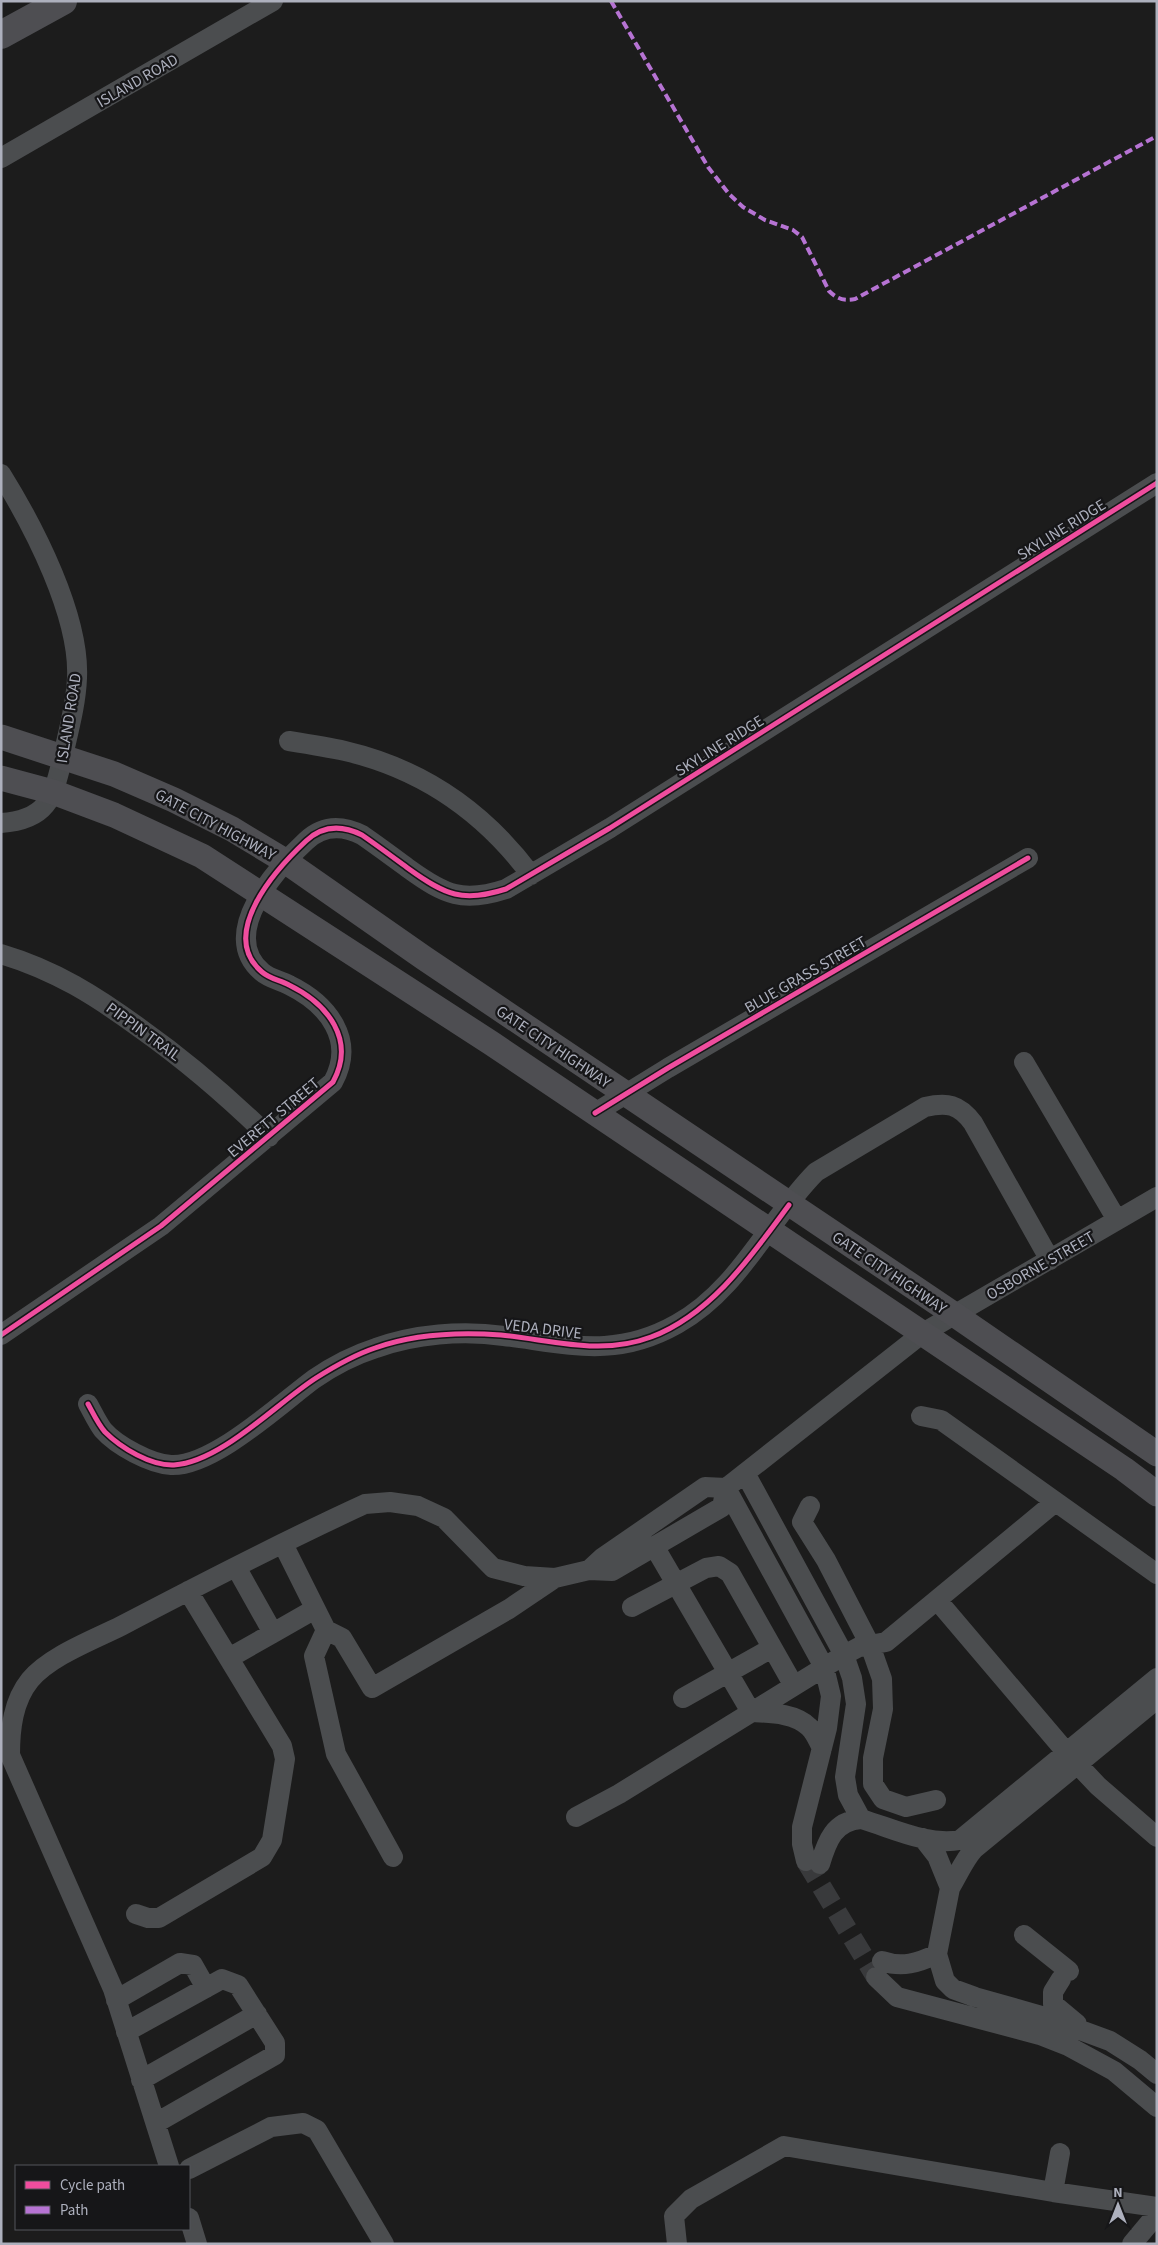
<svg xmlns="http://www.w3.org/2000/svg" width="1158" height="2245" viewBox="0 0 1158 2245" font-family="'Source Sans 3',sans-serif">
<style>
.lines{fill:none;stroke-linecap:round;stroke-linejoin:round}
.minor-tunnel{stroke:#393a3c;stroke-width:20;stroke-dasharray:20 10;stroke-linecap:butt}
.minor{stroke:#4b4d4f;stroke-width:20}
.major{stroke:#4e4e52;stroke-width:25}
.highway{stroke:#4e4e52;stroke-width:28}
.quiet{stroke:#b673d3;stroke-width:4;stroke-dasharray:8 4;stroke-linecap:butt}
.cycleway-casing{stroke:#161618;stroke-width:8}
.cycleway{stroke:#ef4d9e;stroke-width:5}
.labels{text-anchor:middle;stroke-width:4.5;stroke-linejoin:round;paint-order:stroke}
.street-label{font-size:16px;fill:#adb0bd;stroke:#161618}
</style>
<rect width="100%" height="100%" fill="#1c1c1c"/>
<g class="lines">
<path class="minor-tunnel" d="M806,1861l70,116"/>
<path class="minor" d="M1,158l272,-157
M1,474c33,53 79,142 76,204 -1,27 -9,55 -15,82 -9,39 -16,60 -61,63
M289,741c19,3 38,6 56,10 77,18 139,61 186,124
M1,954c54,16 95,42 140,75 48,34 86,67 128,108
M1024,1062l93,158
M595,1113l73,-45 360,-210
M1,1335l160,-109 172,-144c23,-42 -5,-78 -44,-97 -9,-5 -19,-6 -27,-13 -45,-38 15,-104 44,-131 17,-16 36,-16 56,-6 16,11 32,23 47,34 36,26 54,34 97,20l104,-61 547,-345
M88,1404c5,9 9,18 15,26 14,16 48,34 68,35 42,2 109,-61 143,-86 19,-13 40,-24 62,-31 39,-14 86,-18 128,-12 65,8 111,23 173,-12 62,-34 91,-104 139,-152l109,-65c22,-5 34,-3 48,16l77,137
M921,1416l20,4 216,154
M745,1473l99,182 8,23 4,26 -11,73 3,18 13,24c31,9 66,27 99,21l197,-162
M726,1488l98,179 7,29 -4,32 -25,99v17l4,17
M810,1506l-8,16 24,38 44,85 12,34 1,30 -10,49v26l10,15 23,8 30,-7
M283,1544l43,86 16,8 30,50 137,-79 46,-31
M654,1546l97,166c19,1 44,1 58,15 6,5 9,14 13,21
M589,1570l13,-12 103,-71 21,1 197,-155 234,-136
M937,1600l130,153 31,33 59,51
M632,1607l74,-39 13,-2 11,7 64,113
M326,1630l-12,26 22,98 57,103
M273,1633l42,-24
M229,1658l44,-25 -37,-66
M683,1698l89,-50
M576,1817l43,-23 225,-139 15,-8 27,-5 168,-139
M923,1838l14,18 13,32 -13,66 8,27 8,8 22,8 67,19 68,25 30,19 17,14
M820,1864c7,-23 14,-43 41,-45
M950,1888c8,-13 14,-28 24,-39l183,-150
M136,1914l12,4h11l103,-61 10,-17 13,-81 -3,-13 -94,-155
M1024,1935l45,36
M882,1961c20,7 36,2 55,-7
M876,1977l21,20 143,38 28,11 46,25 43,36
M1061,1979l-8,13v12l24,20
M116,2000l64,-37 13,2 13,23
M126,2032l96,-53 16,6 37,58v12l-119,68
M141,2080l116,-66
M169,2166l-56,-177 -103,-234c0,-26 3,-54 20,-75 20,-24 63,-40 91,-54 80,-42 161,-84 244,-122l25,-2 28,4 26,12 49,50 31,8 31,2 34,-8 23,1 110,-64 4,-19
M189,2169l82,-42 32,-4 14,7 67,114
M1053,2192l7,-39
M189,2218l8,26
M677,2244l-3,-28 17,-17 93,-53 269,46 104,15
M1132,2244l25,-30"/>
<path class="major" d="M1,737l113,37 60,26 58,29 53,32 139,97 531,357 202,139
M1,778l52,14 61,23 88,41 289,187 633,426 33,25"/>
<path class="highway" d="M1,35l62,-34"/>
<path class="quiet" d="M611,1l97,166 21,27 14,13 22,13 28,10 9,7 27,54c8,8 15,10 26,8l302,-163"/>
<g class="cycleway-casing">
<path id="cycleway" d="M595,1113l73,-45 360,-210
M1,1335l160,-109 172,-144c23,-42 -5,-78 -44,-97 -9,-5 -19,-6 -27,-13 -45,-38 15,-104 44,-131 17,-16 36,-16 56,-6 16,11 32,23 47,34 36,26 54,34 97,20l104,-61 547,-345
M88,1404c5,9 10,20 17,28 16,16 46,34 69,33 47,-3 103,-62 142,-87 19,-12 38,-23 59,-30 39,-14 85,-16 126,-13 51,5 100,21 150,2 61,-23 101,-82 138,-132"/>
</g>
<use href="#cycleway" class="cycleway"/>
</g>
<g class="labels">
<g class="street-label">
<text transform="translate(137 80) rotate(-30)" y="6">ISLAND ROAD</text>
<text transform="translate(1061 529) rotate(-32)" y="6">SKYLINE RIDGE</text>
<text transform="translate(68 718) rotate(-81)" y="6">ISLAND ROAD</text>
<text transform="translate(719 745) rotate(-32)" y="6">SKYLINE RIDGE</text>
<text transform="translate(216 824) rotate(28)" y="6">GATE CITY HIGHWAY</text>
<text transform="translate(805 974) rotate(-30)" y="6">BLUE GRASS STREET</text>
<text transform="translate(144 1031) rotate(36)" y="6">PIPPIN TRAIL</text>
<text transform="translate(554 1046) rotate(34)" y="6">GATE CITY HIGHWAY</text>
<text transform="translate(273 1117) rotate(-40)" y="6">EVERETT STREET</text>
<text transform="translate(1040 1265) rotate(-30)" y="6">OSBORNE STREET</text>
<text transform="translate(890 1272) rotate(34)" y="6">GATE CITY HIGHWAY</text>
<text transform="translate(543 1328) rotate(7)" y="6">VEDA DRIVE</text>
</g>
</g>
<rect width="1158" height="2245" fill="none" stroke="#adb0bd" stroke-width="5"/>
<rect x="15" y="2165" width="175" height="65" fill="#161618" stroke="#52545a"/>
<rect x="25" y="2181" width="25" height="8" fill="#ef4d9e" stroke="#52545a"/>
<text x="60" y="2190" font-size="15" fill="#adb0bd">Cycle path</text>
<rect x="25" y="2206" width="25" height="8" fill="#b673d3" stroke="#52545a"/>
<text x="60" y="2215" font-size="15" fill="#adb0bd">Path</text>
<g transform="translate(1118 2205)" stroke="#161618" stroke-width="4" paint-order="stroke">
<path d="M0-4L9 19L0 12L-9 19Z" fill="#adb0bd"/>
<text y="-8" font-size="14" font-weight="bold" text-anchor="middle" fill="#adb0bd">N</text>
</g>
</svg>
